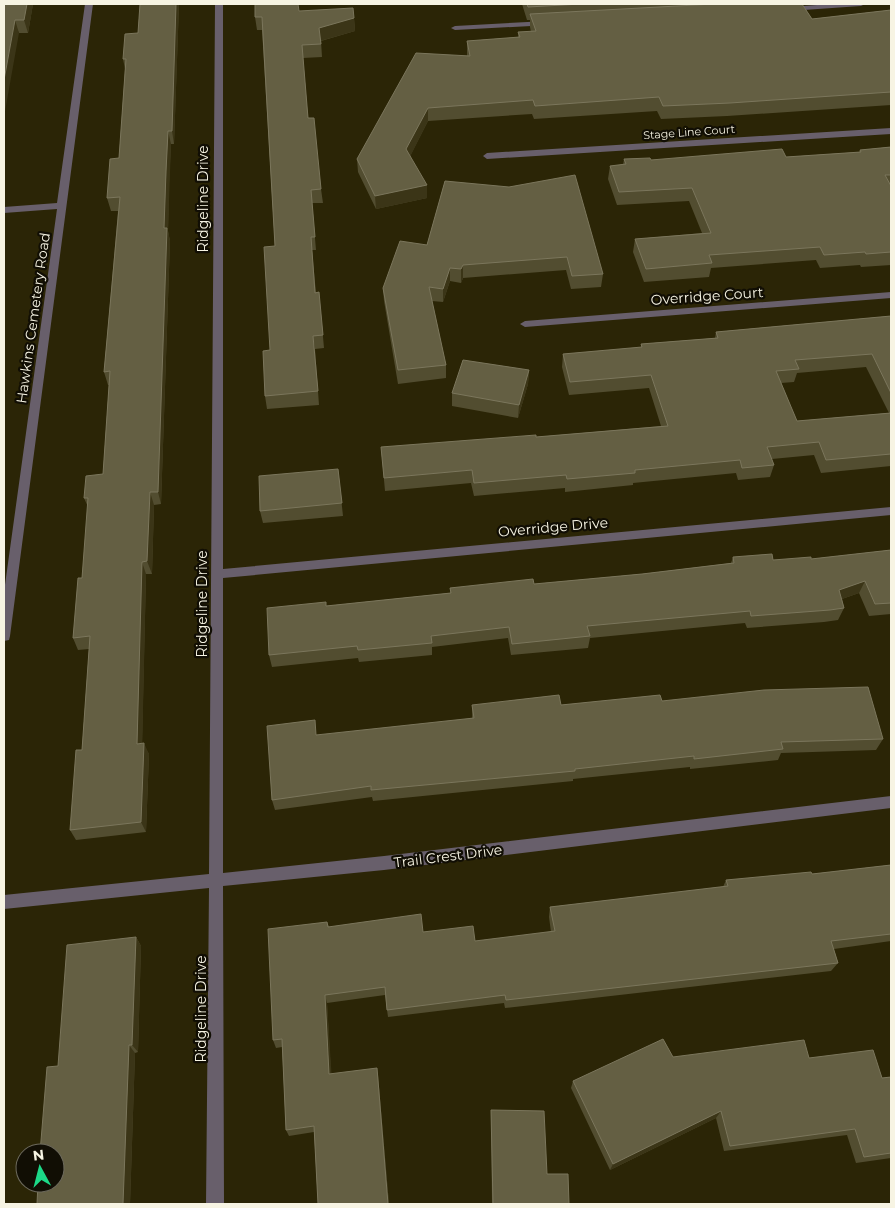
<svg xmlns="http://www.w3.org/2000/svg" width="895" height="1208" viewBox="0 0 895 1208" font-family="Montserrat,sans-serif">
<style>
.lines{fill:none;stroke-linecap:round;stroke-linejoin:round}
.minor{fill:#685f6b;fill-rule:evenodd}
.wall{fill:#524d30;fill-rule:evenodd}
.shaded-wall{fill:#3b3517}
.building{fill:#645f43;stroke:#7b765c}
.labels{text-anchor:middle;stroke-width:4.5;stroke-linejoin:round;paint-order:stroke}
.far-street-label{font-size:11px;fill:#f7f4e3;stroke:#110e04}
.street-label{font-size:14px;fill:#f7f4e3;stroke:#110e04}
</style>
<rect width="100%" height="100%" fill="#2b2506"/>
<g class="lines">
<path class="minor" d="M85,4h8l-83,632 -1,4 -5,1v-49l53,-383 -53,4v-6l53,-4z
M215,4h8v565l668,-62v8l-668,63v295l161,-17 507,-60v12l-507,62 -161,16 1,318h-18l3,-316 -205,21v-14l205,-21z
M831,4h34l-4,2 -72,5 -4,-2 4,-2z
M547,21h3v4l-95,5 -4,-2 4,-2z
M891,128v6l-404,25 -4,-3 4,-3z
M891,292v6l-366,29 -5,-3 5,-3z"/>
</g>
<path class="wall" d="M4,4h29l-5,29h-9z
M140,4h39l-5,140h-3l-2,40 -1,47 2,10 -9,263 -7,1 -2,69h-6l-4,169 7,11 -3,78 -70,8 -6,-10 12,-80 7,-101 -11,1 -5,-12 9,-60 6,-71 -4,-9 19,-24 6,-89h-1l-4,-13 14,-161h-7l-4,-13 12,-40 6,-89 -2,-10 15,-26z
M522,4h280l10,15 79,-9v95l-164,11 -66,3 -4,-8 -123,8 -2,-5 -104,7 -18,35 17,42 -51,11 -18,-37 -1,-13 110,-103v-15l51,-4v-5h13l-1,-5v-7h-3z
M299,11l55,7 1,13 -34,10 1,16 -19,1 5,60 13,71 2,14h-11l4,47h-4l4,43 3,-1 5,56 -9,1 4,56 -52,4 -2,-13 5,-46 5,-104 -13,-216h-5l-2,-13z
M891,147v118l-30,2 -1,-2 -40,3 -4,-8 -105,8 -2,9 -65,5 -11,-30 2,-13 67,-6 -13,-32 -72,4 -9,-26 2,-13 13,-1 1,-6 27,1 135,-3 73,-5 1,-2z
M445,181l158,93 -2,13 -30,2 -5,-19 -103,8 -2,5 -11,-2 -7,21 -11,-1 14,64v13l-48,6 -14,-83 -1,-13 44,-43z
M891,316v150l-70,7 -7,-18 -42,4 2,6 -4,12 -32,3 -2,-7 -103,10v2l-68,7v-4l-91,8 -3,-13 -86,8 -4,-44 155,-10 125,-11 -12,-38 -80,7 -7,-28 1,-13 78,-6v-4l74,-6 1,-6zM866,367l23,46 -92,8 -16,-38 13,-1 3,-9z
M529,370l-1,14 -10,34 -66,-12v-13z
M338,469l5,47 -80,7 -3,-12z
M891,550v64l-22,2 -10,-23 -17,6 2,9 -6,12 -14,2 -77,6 -2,-5 -155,15 -2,10 -77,7 -3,-17 -76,9v8l-73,7 -1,-4 -86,9 -3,-12 57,-49 124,-13v-5l84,-4 108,-10 89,-11 2,-6 40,3 38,-1z
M662,701l221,38 -7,11 -95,3 -3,7 -88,9v-2l-117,12v2l-200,20 -1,-4 -97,13 -3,-10 200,-82v-13h89z
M891,865v76l-57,8 4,14 -7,8 -326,37 -1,-5 -116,14 -3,-22 -58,8 4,71 47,1 11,129h-71l-4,-72 -25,4 -3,-6 -4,-83 -6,1 -3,-8 54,-118 2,5 94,5 52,9 76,-9 -2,-15 1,-10 173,-20 3,-7 86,-6z
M136,937l5,9 -3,106 -3,1 -5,151 -72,-138z
M673,1057l136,1 73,20 9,-1v81l-35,5 -9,-28 -123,16 -8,-33 -106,52 -39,-82 2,-7z
M491,1110l56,64 22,30h-77l-1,-87z"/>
<path class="shaded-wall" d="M27,4h6l-5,29 -4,-13z
M176,4h3l-5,140 -2,-13z
M354,18l1,13 -35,10 -1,-13z
M15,20l4,13 -15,84v-37z
M428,108v13l-21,42 -1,-14z
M168,131l3,13 -3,87 2,10 -9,263 -3,-12 6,-264z
M427,185v13l-51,11 -1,-13z
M463,265v13l-2,5v-14z
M450,268v13l-7,21v-13z
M313,336l2,13 4,56 -1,-14z
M529,370l-1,14 -10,34 1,-13z
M150,492l4,13 -2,69 -5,-13z
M142,562l4,12 -4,181 -5,-11z
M865,581l-6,12 -26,9 6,-12z
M144,743l5,11 -3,78 -5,-10z
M136,937l5,9 -3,106 -6,-7z
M325,995l2,8 5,78 -3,-7z
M129,1045l6,8 -5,151h-7z
M377,1068l1,7 11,129h-1z
M721,1111l-5,7 -106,52 3,-6z"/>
<path class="building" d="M4,4h23l-3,16h-9l-11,60z
M140,4h36l-4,127h-4l-2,40 -2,57h3l-9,264h-8l-3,69 -5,1 -5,182 7,-1 -3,79 -71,8 6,-80h6l8,-114 -17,2 5,-60h4l6,-80h-4l2,-22 17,-2 7,-103 -6,1 16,-175 -13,1 3,-39 9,-1 7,-99h-3l2,-25 13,-1z
M255,4h43l1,7 54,-3 1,10 -35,10 2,16 -19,1 6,73h6l7,71 -10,1 4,47h-4l4,56 4,-1 4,43 -10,1 5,55 -53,5 -2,-45 7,-1 -6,-103 11,-1 -13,-229h-7z
M527,4h54l-53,3z
M714,4h88l10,15 79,-9v82l-161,11 -67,3 -4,-9 -124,9 -2,-6 -105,8 -22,41 21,36 -52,11 -18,-37 59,-106 54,3 -3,-15 53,-4 -2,-5 18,-1 -6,-17z
M891,147v28h-6l6,11v66l-25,2 -1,-2 -41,3 -4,-8 -111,8 3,8 -66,6 -11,-30 76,-6 -19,-45 -73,4 -9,-26 16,-2 -2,-5 26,-1 1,2 131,-11 4,8 75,-5 -1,-2z
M575,175l28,99 -31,2 -5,-19 -104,8 -2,4 -11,-1 -7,21 -14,-2 17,78 -48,5 -15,-82 17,-47 27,4 18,-64 64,6z
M891,316v77l-19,-39 -77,6 4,9 -23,2 21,50 94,-8v41l-65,6 -7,-18 -52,5 7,18 -32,3 -2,-8 -105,10v3l-68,6 -1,-4 -92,8 -2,-13 -88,8 -3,-31 155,-12v2l132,-11 -17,-51 -81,7 -7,-28 79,-7 -1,-3 77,-6 -2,-6z
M463,360l66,10 -10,35 -67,-12z
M338,469l4,34 -82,8 -1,-35z
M891,550v53l-16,1 -10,-23 -26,9 5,18 -14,2 -79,6 -1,-5 -163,15 3,10 -78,8 -3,-17 -78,9 1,7 -74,7 -1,-4 -88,9 -2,-47 59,-6v4l125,-13 -1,-5 83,-9 1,5 108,-10 92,-11 -1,-6 39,-3 1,6 38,-3v2z
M868,687l15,52 -102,3 2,7 -89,10v-3l-119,13v2l-204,19v-4l-99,14 -5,-74 48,-6 1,15 158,-17 -2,-13 87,-10 2,10 99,-10 2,6 102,-11z
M891,865v69l-60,7 7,22 -332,37 -1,-5 -118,15 -2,-23 -60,8 4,79 48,-6 11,136h-70l-4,-78 -28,4 -4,-91 -9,1 -5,-111 59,-7 1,5 93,-13 2,18 50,-6 2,15 80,-10 -5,-24 178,-21 -2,-6 85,-8 1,2z
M136,937l-4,108h-3l-6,159h-86l1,-21h17v-30h-15l7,-86 11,-1 9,-121z
M663,1039l10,18 131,-17 5,18 64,-8 9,28 9,-1v76l-27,4 -9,-28 -125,17 -9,-35 -108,53 -40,-83z
M491,1110l53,1 3,63h21l1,30h-76z"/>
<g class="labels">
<g class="far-street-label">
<text transform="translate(689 132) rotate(-4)" y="4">Stage Line Court</text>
</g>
<g class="street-label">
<text transform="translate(203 199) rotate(-90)" y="5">Ridgeline Drive</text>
<text transform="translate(707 296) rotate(-4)" y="5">Overridge Court</text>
<text transform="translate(33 318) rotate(-82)" y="5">Hawkins Cemetery Road</text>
<text transform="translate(553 527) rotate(-5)" y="5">Overridge Drive</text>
<text transform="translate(202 604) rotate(-90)" y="5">Ridgeline Drive</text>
<text transform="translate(448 856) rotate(-7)" y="5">Trail Crest Drive</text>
<text transform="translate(201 1009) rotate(-90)" y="5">Ridgeline Drive</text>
</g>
</g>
<rect width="895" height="1208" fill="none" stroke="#f7f4e3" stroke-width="10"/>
<g transform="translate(40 1168) rotate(353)"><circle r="24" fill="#110e04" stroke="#6d6a5d"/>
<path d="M0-4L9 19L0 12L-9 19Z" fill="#1cd988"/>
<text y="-8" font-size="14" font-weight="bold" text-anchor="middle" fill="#f7f4e3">N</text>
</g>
</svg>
